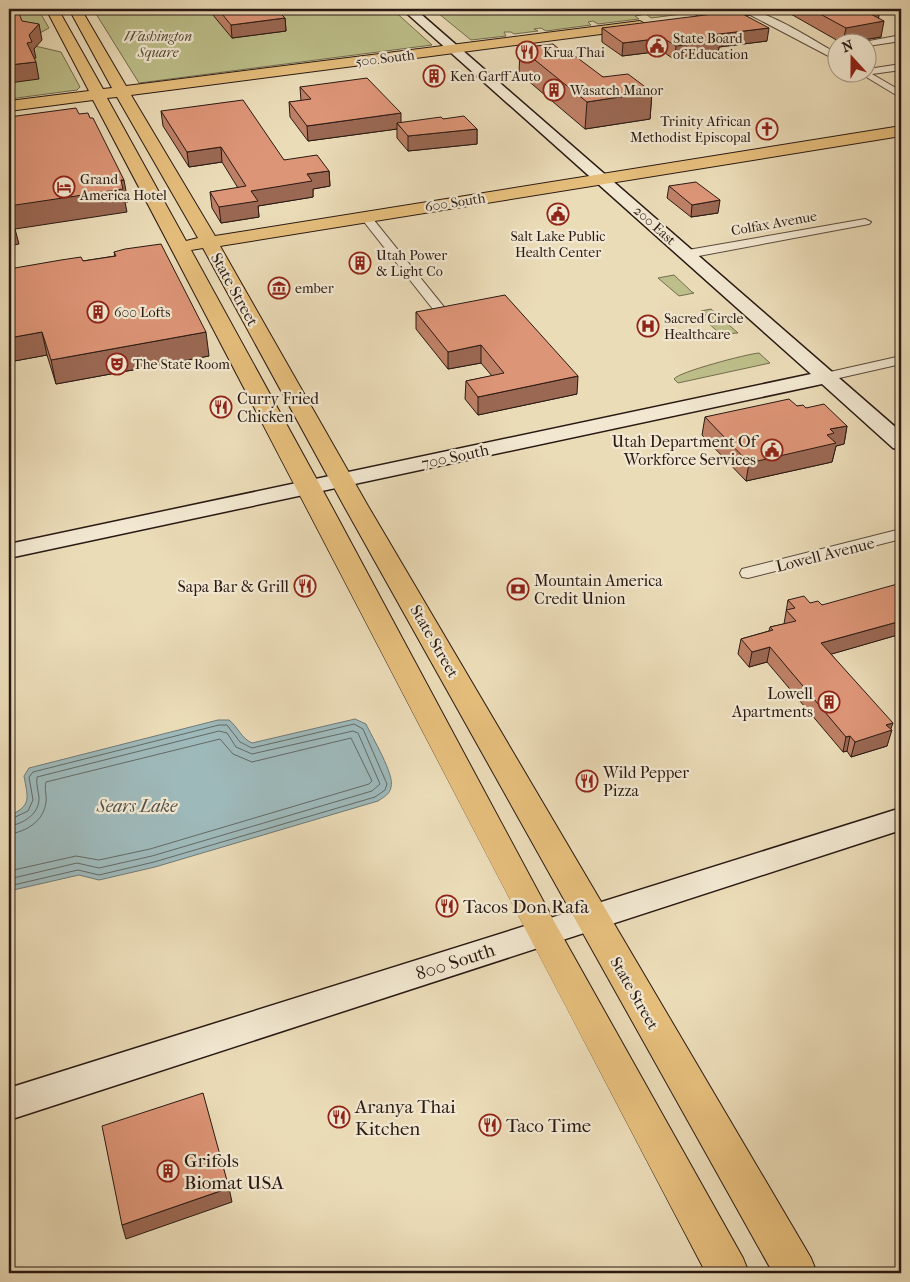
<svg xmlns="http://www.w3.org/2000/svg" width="910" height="1282" viewBox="0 0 910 1282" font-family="'IM FELL French Canon',serif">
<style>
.green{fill:#bdbf8a;stroke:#736c4e}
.water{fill:#9eb9ba;stroke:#6f7977}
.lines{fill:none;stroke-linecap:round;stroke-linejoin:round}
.shore{stroke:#646966;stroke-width:1}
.street-casing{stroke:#5a4a3c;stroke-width:2}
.secondary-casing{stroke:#291913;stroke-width:3}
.primary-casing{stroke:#291913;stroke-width:2}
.street{fill:#f2e8d1;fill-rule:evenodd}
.secondary{fill:#f2e8d1;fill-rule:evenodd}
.primary{fill:#e6be7c;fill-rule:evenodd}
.wall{fill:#be8066;stroke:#291913}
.shaded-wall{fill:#9b6853;stroke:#291913}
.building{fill:#dd9577;stroke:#291913}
.labels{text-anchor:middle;stroke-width:4.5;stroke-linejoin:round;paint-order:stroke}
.far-park-label{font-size:14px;font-style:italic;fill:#554b37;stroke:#f2e8d1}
.far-poi-label{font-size:14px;fill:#291913;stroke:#f2e8d1;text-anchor:start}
.far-street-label{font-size:14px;fill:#291913;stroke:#f2e8d1}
.street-label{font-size:16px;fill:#291913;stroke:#f2e8d1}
.poi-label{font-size:16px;fill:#291913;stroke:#f2e8d1;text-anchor:start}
.water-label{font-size:18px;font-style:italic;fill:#52514d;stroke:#f2e8d1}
.near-poi-label{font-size:19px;fill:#291913;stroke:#f2e8d1;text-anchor:start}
.near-street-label{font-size:19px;fill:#291913;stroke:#f2e8d1}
</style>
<rect width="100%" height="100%" fill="#ebdcb8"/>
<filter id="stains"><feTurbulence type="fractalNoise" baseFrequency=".004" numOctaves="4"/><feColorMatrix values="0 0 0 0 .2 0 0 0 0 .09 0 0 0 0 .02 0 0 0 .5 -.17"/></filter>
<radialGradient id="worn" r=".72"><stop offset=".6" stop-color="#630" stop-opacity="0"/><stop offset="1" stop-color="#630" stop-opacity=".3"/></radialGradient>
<path class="green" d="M9,9h29l11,19 -18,10z
M93,9h299l40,36 -293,38z
M433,9h288l-70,9 -5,-4 -11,2 4,3 -41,5 -5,-3 -5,1 3,3 -45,6 -5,-3 -7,1 4,2 -24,3 -3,-2h-7l2,4 -35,4z
M35,46l26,6 19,35 -3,3 -68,9v-16l22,-35z
M674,275l18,17 2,1 -15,3 -21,-18z
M711,309l27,24 -18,1 -19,-18 5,-1 -5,-4z
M759,353l11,10 -92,20 -4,-4c4,-7 73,-25 85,-26z"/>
<path class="water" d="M355,719l11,5c6,13 29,51 25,63 -1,7 -7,10 -13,14l-223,66 -56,13 -20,-5 -70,16v-75c23,-11 19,-17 15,-40l5,-8 189,-48h11c9,7 12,18 23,23z"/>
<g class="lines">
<path class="shore" d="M9,820l19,-9 5,-11 -4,-23 4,-5 186,-47h8l13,17 12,6 102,-24 9,5 24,55 -2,6 -10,7 -221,65 -55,13 -21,-5 -69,16
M9,826c14,-2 31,-12 30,-29 -1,-7 -3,-13 -2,-20l182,-46 8,2 9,14 16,7 101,-23 5,2 22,51 -8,7 -220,65 -53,12 -22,-5 -68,16
M9,834c17,-2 35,-13 37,-32 1,-7 -2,-13 0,-20l174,-43 13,15 19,8 99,-24 21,43 -3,3 -219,65 -51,11 -23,-4 -67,15"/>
<g class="street-casing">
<path id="street" d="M739,9c25,-2 75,32 99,45v7z
M901,35v6l-33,5v-4h-4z
M901,64v6l-29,4 29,17v7l-43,-26h10v-3z
M365,213l4,1 75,93 2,3 -2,3h-8l-75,-95v-4z
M865,219l6,3 -2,2 -181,34 -6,-4 6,-4z
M901,356v8l-75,17 -7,-4 2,-3z
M901,529v10l-153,39 -6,-1 -2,-4 2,-4z"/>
</g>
<g class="secondary-casing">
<path id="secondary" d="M402,9h13l486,423v18l-8,-2 -71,-64 -813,174v-14l802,-170z
M901,808v22l-892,290v-32z"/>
</g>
<g class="primary-casing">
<path id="primary" d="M46,9h12l45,80 9,-1 -43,-79h12l45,77 514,-65 7,4 -7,4 -509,66 84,141 686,-110v10l-681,110 148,260 443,752 6,15h-44l-429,-767 -141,-258 -12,2 142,259 222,414 188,335 6,15h-43c-207,-390 -407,-783 -613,-1173l-84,11v-10l80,-10zM117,97l81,141 -12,3 -79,-143z
M734,9h35l-7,4 -60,8 -7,-4 7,-4z"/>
</g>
<use href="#street" class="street"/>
<use href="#secondary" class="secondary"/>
<use href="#primary" class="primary"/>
</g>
<path class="wall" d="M208,9h68l9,9 1,13 -54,7z
M782,9h98l-2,9 3,19 -30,5h-11z
M602,28l165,13 -48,6 -1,7 -43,6 -13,-9 -40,5 -20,-14z
M520,48l49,9 34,20 49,15 -2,27 -65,10 -66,-56z
M300,87l101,36 42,-4 34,10v15l-69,7 -11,-13v-9l-89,12 -18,-24 -1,-15 12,-1z
M161,111l123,49 45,11 1,15 -17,3v8l-55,9 1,11 -38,6 -9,-15 -2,-16 28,-4 -16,-26 -33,5 -26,-41z
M669,186l49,27 -27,4 -24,-19z
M114,252l95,104 -153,28 -9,-29 -38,7 74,-101 32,-5z
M416,312l161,82 -99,21 -13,-16 1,-18 26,-5 -11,-13 -33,6 -32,-40z
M797,406l9,2 41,18 -3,18 -8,2 -4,16 -86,19 -44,-46 3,-18z
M788,600l34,5 79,29 -70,20 60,75 -4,17 -36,11 -4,-6 -4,1 -76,-90 -18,5 -11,-13 3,-15 28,-8 1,-4 14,-3z"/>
<path class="shaded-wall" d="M875,9h5l-2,13 6,-1 -3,16 -30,5h-8l3,-14 17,-18z
M285,18l1,13 -54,7 -1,-13z
M39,24l3,16 -8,9 2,9 -6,1 -3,-16 2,-8z
M769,28l-2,13 -48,6 -1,7 -43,6 1,-14 35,-11z
M663,38l-1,13 -40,5 1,-13z
M36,62l3,17 -30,4v-18z
M652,92l-2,27 -65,10 2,-27z
M401,113v15l-4,-5v6l-89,12 -1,-15z
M477,129v15l-69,7v-15z
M221,147l1,15 -33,5 -2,-15z
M329,171l1,15 -17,3v8l-55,9 1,11 -38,6 -2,-16 32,-16 56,-17z
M124,180l4,22h-3l2,10 -112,17 4,15 -10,2v-40z
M720,200l-2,13 -27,4 1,-12z
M42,332l5,23 -38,7v-24z
M206,332l3,24 -153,28 -5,-24z
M481,345v18l-33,6v-17z
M578,376l-1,18 -99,21v-18z
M847,426l-3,18 -8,2 -4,16 -86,19 3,-18 78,-28 3,-6z
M901,621v13l-83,24 3,-15z
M770,647l-3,15 -18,5 3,-15z
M893,723l-3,8 2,-1 -5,16 -36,11 4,-15 31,-17z
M850,736l-3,15 -4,1 3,-15z
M229,1188l3,14 -106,37 -4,-14z"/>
<path class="building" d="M9,9h2l2,3 5,-1 4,10 17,3 -10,11 3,7 -5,1 9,19 -27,3z
M218,9h58l9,9 -54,7z
M811,9h64l-12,1 21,11 -38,7z
M737,11l32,17 -58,7 8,6 -43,5 -13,-8 -40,5 -21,-15z
M553,44l16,13 6,-1 28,21 25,-3 24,18 -65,10 -67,-54z
M367,78l34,35 -94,13 -18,-24 22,-3 -11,-12z
M243,100l41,60 33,-5 12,16 -22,3 5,7 -61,10 7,10 -39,6 -9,-15 36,-6 -25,-39 -34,5 -26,-41z
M76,108l3,6 9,-1 2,5h3l31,62h-3l2,9 -114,17v-89z
M464,116l13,13 -69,7 -11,-13 44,-6 2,2z
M696,182l24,18 -28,5 -23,-19z
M9,208l5,14h-5z
M161,244l45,88 -155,28 -9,-28 -33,6v-69l52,-9 20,-3 2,4 33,-5 -2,-4 11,-3z
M505,295l73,81 -100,21 -12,-16 38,-8 -23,-28 -33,7 -32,-40z
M789,399l8,7 6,-1 3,3 18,-4 23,22 -17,3 4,4 -7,2 9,8 -87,20 -44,-46z
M901,583v38l-80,22 72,80 -7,2 6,5 -37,12 -5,-6 -4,1 -76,-90 -18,5 -11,-13 32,-9 -3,-3 26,-6 -10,-11 9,-2 -7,-8 16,-4 6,7 8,-2 4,4z
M203,1093l26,95 -107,37 -20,-99z"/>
<defs>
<g id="civic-ring" transform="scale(1.125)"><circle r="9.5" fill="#f2e8d1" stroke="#8f2418" stroke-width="1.5"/><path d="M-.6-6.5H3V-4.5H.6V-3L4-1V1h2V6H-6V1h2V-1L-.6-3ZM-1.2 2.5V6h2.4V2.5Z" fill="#8f2418"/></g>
<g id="restaurant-ring" transform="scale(1.125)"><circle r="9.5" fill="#f2e8d1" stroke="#8f2418" stroke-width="1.5"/><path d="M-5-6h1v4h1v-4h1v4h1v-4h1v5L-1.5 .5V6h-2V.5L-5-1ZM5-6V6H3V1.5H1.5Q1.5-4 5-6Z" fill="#8f2418"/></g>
<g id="building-ring" transform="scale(1.125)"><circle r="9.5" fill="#f2e8d1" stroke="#8f2418" stroke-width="1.5"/><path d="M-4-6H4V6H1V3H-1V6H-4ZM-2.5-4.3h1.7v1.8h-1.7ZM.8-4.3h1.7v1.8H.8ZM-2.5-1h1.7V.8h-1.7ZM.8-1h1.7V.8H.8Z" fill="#8f2418"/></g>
<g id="church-ring" transform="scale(1.125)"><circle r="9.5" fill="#f2e8d1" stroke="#8f2418" stroke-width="1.5"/><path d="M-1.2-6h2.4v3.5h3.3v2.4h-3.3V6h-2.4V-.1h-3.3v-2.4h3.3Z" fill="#8f2418"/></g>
<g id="hotel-ring" transform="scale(1.125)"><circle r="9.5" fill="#f2e8d1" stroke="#8f2418" stroke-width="1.5"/><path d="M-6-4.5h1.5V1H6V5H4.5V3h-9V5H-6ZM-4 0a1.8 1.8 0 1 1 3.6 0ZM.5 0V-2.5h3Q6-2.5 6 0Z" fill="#8f2418"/></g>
<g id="museum-ring" transform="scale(1.125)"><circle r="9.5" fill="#f2e8d1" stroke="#8f2418" stroke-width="1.5"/><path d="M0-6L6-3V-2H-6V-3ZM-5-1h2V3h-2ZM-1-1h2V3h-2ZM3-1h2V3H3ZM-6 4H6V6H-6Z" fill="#8f2418"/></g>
<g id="hospital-ring" transform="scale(1.125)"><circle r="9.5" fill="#f2e8d1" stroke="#8f2418" stroke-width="1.5"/><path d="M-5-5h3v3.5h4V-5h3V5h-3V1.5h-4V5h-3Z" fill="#8f2418"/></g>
<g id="theatre-ring" transform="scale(1.125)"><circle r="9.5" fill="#f2e8d1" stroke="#8f2418" stroke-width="1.5"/><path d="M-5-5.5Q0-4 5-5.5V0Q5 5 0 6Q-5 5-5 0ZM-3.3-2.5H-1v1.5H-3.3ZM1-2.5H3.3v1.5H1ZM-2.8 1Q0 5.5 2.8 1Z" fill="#8f2418"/></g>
<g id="bank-ring" transform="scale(1.125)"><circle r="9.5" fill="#f2e8d1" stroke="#8f2418" stroke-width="1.5"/><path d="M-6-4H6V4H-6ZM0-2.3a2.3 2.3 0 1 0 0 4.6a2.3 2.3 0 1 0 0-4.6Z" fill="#8f2418"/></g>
</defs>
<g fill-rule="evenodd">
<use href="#civic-ring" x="657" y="46"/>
<use href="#restaurant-ring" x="527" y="52"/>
<use href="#building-ring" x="434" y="76"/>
<use href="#building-ring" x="554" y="90"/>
<use href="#church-ring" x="767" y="129"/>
<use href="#hotel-ring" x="64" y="187"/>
<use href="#civic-ring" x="558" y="214"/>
<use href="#building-ring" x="360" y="263"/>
<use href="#museum-ring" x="279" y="288"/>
<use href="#building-ring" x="98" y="312"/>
<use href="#hospital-ring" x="648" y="326"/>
<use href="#theatre-ring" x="117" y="364"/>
<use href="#restaurant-ring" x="221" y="407"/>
<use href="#civic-ring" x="772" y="450"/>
<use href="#restaurant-ring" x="305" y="586"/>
<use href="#bank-ring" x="518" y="589"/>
<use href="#building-ring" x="829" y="702"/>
<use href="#restaurant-ring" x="587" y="781"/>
<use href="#restaurant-ring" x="447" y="906"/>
<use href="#restaurant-ring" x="339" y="1117"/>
<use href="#restaurant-ring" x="490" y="1125"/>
<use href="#building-ring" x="168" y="1171"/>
</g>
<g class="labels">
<g class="far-park-label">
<text x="158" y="41">Washington<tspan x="158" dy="16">Square</tspan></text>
</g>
<g class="far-poi-label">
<text x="673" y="43">State Board<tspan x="673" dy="16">of Education</tspan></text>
<text x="543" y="57">Krua Thai</text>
<text x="450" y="81">Ken Garff Auto</text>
<text x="570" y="95">Wasatch Manor</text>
<text x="751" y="126" text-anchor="end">Trinity African<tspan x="751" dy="16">Methodist Episcopal</tspan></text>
<text x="80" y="184">Grand<tspan x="80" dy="16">America Hotel</tspan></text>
<text x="558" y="241" text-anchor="middle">Salt Lake Public<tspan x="558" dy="16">Health Center</tspan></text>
<text x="376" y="260">Utah Power<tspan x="376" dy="16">&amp; Light Co</tspan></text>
<text x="295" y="293">ember</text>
<text x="114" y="317">600 Lofts</text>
<text x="664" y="323">Sacred Circle<tspan x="664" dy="16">Healthcare</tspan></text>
<text x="133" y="369">The State Room</text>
</g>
<g class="far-street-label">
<text transform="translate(385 58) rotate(-7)" y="5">500 South</text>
<text transform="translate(455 202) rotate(-9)" y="5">600 South</text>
<text transform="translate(774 223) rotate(-10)" y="5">Colfax Avenue</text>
<text transform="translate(655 225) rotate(42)" y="5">200 East</text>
</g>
<g class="street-label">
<text transform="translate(235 289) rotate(61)" y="6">State Street</text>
<text transform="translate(455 456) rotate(-12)" y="6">700 South</text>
<text transform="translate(825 554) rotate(-14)" y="6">Lowell Avenue</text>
<text transform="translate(435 641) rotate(60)" y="6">State Street</text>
<text transform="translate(635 993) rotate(60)" y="6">State Street</text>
</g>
<g class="poi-label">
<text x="237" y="404">Curry Fried<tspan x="237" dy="18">Chicken</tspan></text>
<text x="756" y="447" text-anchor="end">Utah Department Of<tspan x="756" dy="18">Workforce Services</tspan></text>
<text x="534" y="586">Mountain America<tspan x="534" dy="18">Credit Union</tspan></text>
<text x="289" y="592" text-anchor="end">Sapa Bar &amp; Grill</text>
<text x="813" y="699" text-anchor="end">Lowell<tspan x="813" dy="18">Apartments</tspan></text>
<text x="603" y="778">Wild Pepper<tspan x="603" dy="18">Pizza</tspan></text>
</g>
<g class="water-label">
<text x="137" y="812">Sears Lake</text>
</g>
<g class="near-poi-label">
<text x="463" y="913">Tacos Don Rafa</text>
<text x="355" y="1113">Aranya Thai<tspan x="355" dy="22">Kitchen</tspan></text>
<text x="506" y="1132">Taco Time</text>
<text x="184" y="1167">Grifols<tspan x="184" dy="22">Biomat USA</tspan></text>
</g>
<g class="near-street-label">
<text transform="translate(455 961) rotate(-18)" y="7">800 South</text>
</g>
</g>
<rect width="910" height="1282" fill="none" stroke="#ebdcb8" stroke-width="30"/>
<rect x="10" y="10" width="890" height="1262" fill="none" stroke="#291913" stroke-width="2.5"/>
<rect x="15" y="15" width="880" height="1252" fill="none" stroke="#291913"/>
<g transform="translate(852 58) rotate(339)"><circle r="24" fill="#f2e8d1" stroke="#a29585"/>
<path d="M0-4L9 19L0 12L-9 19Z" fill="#8f2418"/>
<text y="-8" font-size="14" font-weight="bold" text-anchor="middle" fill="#291913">N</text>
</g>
<rect width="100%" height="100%" filter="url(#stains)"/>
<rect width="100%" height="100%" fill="url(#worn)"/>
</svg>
